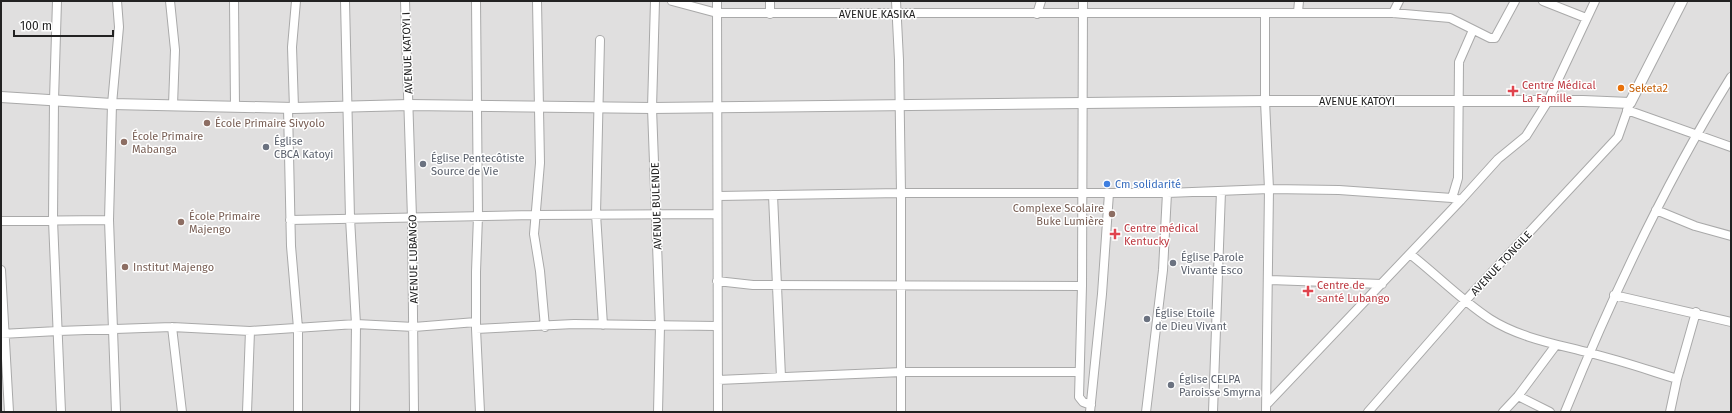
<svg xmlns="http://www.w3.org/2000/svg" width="1732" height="413" viewBox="0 0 1732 413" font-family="'Fira Sans',sans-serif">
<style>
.residential{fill:#e0dfdf}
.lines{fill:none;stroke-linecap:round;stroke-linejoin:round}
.minor-casing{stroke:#a9a9a9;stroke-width:10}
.tertiary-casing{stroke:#a9a9a9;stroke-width:12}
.minor{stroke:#fff;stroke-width:8}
.tertiary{stroke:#fff;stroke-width:10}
.food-dot{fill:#e8710a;stroke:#fff;stroke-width:1.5}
.health-dot{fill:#e0444e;stroke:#fff;stroke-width:1.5}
.education-dot{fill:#8d6e63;stroke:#fff;stroke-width:1.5}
.worship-dot{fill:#6b7280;stroke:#fff;stroke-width:1.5}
.shop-dot{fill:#3f7fe0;stroke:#fff;stroke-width:1.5}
.labels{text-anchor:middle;stroke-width:3;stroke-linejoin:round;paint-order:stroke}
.street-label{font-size:11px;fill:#222;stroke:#fff}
.health-label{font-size:11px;fill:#be3a42;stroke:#fff;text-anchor:start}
.food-label{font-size:11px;fill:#c56008;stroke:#fff;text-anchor:start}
.education-label{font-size:11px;fill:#785e54;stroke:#fff;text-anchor:start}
.worship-label{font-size:11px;fill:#5b616d;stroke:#fff;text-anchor:start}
.shop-label{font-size:11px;fill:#366cbe;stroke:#fff;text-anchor:start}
</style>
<rect width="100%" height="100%" fill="#f2efe9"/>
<path class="residential" d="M1,1h1730v411h-1730z"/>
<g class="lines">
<g class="minor-casing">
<path id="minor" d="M57,1l-3,99 -1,120 8,192
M170,1l5,49 -2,55
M234,1l1,106
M345,1l5,217 6,106 -1,88
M405,1l7,217 2,194
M476,1l2,215 -2,56v57l4,83
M537,1l3,162 -6,71 6,37 5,56
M655,1l-3,107 8,218 -2,86
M672,1l45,12h676l57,5 40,20h5l20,-37
M717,1l1,411
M896,1l3,59 2,133v219
M1083,1l-1,285 -3,111 4,5 8,3
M1543,1l43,17
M1298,12l1,-11
M1265,13v88l4,88 -3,223
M1393,13l6,-12
M770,14v-13
M1037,14l4,-13
M600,40l-4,174 7,111
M288,108l3,138 7,82v84
M294,108l-2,-61 4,-46
M1627,110l104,37
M773,195l8,182
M718,196l183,-3h266l102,-4 70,1 113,8 9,2
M1452,198l6,-20 1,-116 14,-32
M1656,210l39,16 36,10
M290,220l245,-5 182,-1
M1,221l108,-1
M1410,254c27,21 51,46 80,65 30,19 66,25 100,34 29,7 58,17 87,26
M1,270l8,142
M1268,280l114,4
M717,281l36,4 329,1
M1614,295l117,27
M172,327l10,85
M476,329l98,-5 142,2
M1,334l57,-3 114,-4 78,4 106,-7 58,3 62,-5
M718,380l184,-8h177
M1518,396l32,16
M1267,404l194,-204 37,-41 28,-23 22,-35 47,-100
M116,412l-7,-192 3,-116 7,-77 -2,-26
M247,412l3,-81
M1090,412l12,-118 7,-101
M1146,412l17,-142 4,-77
M1213,412l8,-221
M1368,412l98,-112 152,-163 12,-34
M1503,412l15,-16 38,-51
M1565,412c47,-116 100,-229 166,-335
M1670,412l7,-33 19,-67"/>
</g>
<g class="tertiary-casing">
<path id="tertiary" d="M1,97l111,7 182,4 115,-3 243,3 613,-7h318l47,2 52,-102"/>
</g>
<use href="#minor" class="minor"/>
<use href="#tertiary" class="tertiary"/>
</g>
<circle class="food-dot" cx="1621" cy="88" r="4"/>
<g class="health-dot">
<path d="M1511 85h4v4h4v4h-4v4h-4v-4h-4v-4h4z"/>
<path d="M1113 228h4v4h4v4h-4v4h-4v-4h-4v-4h4z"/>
<path d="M1306 285h4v4h4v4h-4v4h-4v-4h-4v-4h4z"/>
</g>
<g class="education-dot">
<circle cx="207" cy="123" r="4"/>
<circle cx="124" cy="142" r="4"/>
<circle cx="1112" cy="214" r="4"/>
<circle cx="181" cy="222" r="4"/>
<circle cx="125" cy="267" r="4"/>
</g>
<g class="worship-dot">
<circle cx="266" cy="147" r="4"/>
<circle cx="423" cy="164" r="4"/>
<circle cx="1173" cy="263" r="4"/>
<circle cx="1147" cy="319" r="4"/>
<circle cx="1171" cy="385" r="4"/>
</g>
<circle class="shop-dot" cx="1107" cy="184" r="4"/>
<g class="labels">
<g class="street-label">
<text x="877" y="18">AVENUE KASIKA</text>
<text transform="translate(407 53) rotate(-92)" y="4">AVENUE KATOYI I</text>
<text x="1357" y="105">AVENUE KATOYI</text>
<text transform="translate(656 206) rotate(-92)" y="4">AVENUE BULENDE</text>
<text transform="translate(413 259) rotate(-91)" y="4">AVENUE LUBANGO</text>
<text transform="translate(1501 263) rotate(-47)" y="4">AVENUE TONGILE</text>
</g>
<g class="health-label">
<text x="1522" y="89">Centre Médical<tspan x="1522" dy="13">La Famille</tspan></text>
<text x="1124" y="232">Centre médical<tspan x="1124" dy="13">Kentucky</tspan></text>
<text x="1317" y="289">Centre de<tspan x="1317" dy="13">santé Lubango</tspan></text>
</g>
<g class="food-label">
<text x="1629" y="92">Seketa2</text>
</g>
<g class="education-label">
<text x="215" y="127">École Primaire Sivyolo</text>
<text x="132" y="140">École Primaire<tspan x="132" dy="13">Mabanga</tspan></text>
<text x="1104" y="212" text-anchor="end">Complexe Scolaire<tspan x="1104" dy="13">Buke Lumière</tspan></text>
<text x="189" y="220">École Primaire<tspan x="189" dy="13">Majengo</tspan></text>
<text x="133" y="271">Institut Majengo</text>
</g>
<g class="worship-label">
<text x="274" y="145">Église<tspan x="274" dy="13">CBCA Katoyi</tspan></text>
<text x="431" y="162">Église Pentecôtiste<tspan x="431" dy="13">Source de Vie</tspan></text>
<text x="1181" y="261">Église Parole<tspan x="1181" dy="13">Vivante Esco</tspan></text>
<text x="1155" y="317">Église Etoile<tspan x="1155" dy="13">de Dieu Vivant</tspan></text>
<text x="1179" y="383">Église CELPA<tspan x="1179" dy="13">Paroisse Smyrna</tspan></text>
</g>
<g class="shop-label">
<text x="1115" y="188">Cm solidarité</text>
</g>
</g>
<rect width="1732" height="413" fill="none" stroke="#222222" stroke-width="4"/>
<path d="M14 30v6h99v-6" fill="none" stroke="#222222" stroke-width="2"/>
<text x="20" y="30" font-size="12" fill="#222222" stroke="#ffffff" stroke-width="3" paint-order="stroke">100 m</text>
</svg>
